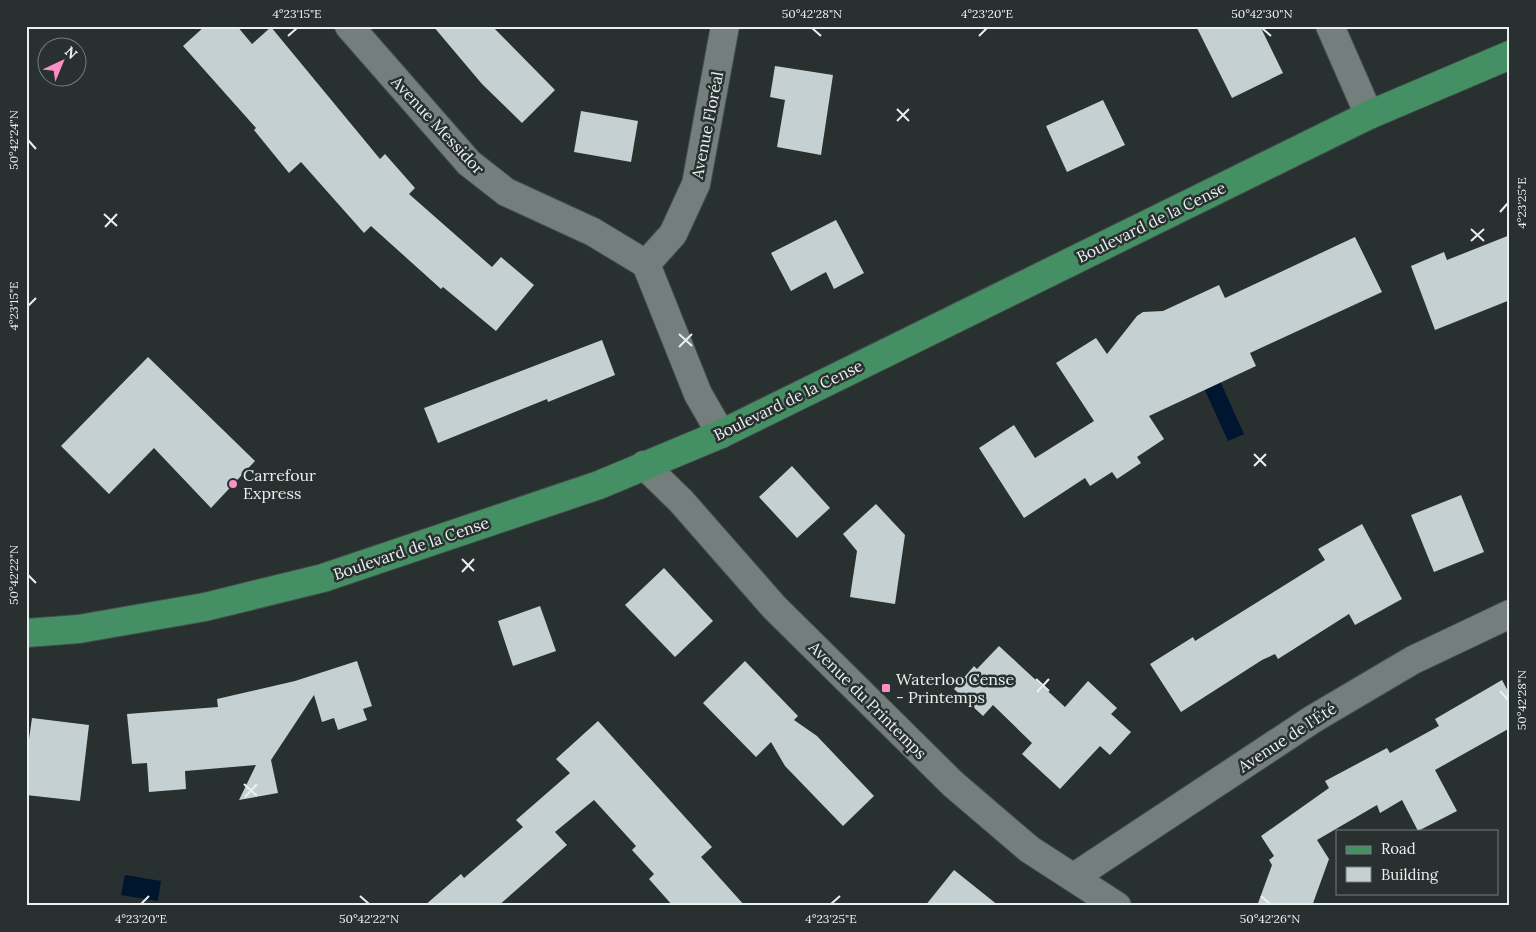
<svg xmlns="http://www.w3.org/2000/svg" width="1536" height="932" viewBox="0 0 1536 932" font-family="Lora,serif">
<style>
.water{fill:#00152f}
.building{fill:#c5d0d3}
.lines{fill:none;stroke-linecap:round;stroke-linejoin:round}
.minor-casing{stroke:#444d4b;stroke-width:30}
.major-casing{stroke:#444d4b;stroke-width:30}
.minor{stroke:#747f7d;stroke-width:28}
.major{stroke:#449064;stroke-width:28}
.ticks{fill:none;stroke:#eaf0ef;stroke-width:2}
.poi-dot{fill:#fb8fc5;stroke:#28312f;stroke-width:2}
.labels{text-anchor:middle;stroke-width:5;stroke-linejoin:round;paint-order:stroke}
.street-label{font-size:16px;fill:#eaf0ef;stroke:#28312f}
.poi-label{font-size:16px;fill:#eaf0ef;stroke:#28312f;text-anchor:start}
.neatline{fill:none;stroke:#eaf0ef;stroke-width:2}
.ticks-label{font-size:12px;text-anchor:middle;fill:#eaf0ef}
</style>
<rect width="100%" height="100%" fill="#28312f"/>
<path class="water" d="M1220,381l24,53 -16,7 -24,-53z
M125,875l36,6 -3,20 -37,-6z"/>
<path class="building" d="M205,26h32l15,18 19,-17 109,132 5,-5 30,34 -6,6 83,73 9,-10 33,28 -38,46 -53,-44 -2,2 -70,-63 -7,7 -63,-71 -12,11 -35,-43 2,-2 -73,-82z
M433,26h59l63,64 -33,33 -40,-39z
M1196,26h64l23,47 -51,25z
M775,66l58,9 -12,80 -44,-8 8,-47 -15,-3z
M1103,100l22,45 -58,27 -21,-46z
M581,111l57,10 -7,41 -57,-10z
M836,220l28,53 -30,16 -8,-17 -35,19 -20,-38z
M1510,235v65l-75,30 -24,-64 33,-14 3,8z
M1355,237l27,55 -132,61 6,13 -107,50 15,23 -27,18 4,6 -24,16 -5,-7 -22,14 -5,-8 -61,40 -45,-70 35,-23 21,33 59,-37 -38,-58 40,-25 11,16 30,-38 6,-4 20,-1 56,-26 6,13z
M602,340l13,35 -67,27 -1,-3 -109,44 -14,-35z
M148,357l107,104 -44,47 -57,-60 -45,46 -48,-48z
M792,466l38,42 -33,30 -38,-41z
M1461,495l23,57 -50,20 -23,-57z
M876,504l29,31 -10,69 -45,-7 7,-46 -14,-17z
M1362,524l40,75 -47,26 -6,-11 -71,45 -3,-5 -13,6 -81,52 -31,-48 43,-27 2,4 130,-81 -7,-11z
M664,568l49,53 -38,36 -50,-52z
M540,606l16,45 -43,15 -15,-45z
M999,646l66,61 23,-26 29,27 -6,6 20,18 -21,23 -10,-9 -40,43 -38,-35 10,-11 -39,-38 -10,11 -29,-27 20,-23 3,3z
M357,661l15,45 -9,3 4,11 -29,10 -4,-12 -12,4 -8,-27 -43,65 7,33 -39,7 17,-35 -71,6 1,18 -37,3 -2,-29 -15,1 -5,-50 91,-7 -1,-8 78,-18z
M745,661l53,55 -4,4 23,16 57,60 -31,30 -58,-60 -14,-24 -15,15 -53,-54z
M1502,680l8,15v33l-75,42 22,41 -39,20 -16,-31 -22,13 -3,-8 -60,35 12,19 -17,47h-55l15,-41 -3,-5 5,-4 -13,-20 68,-48 -4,-7 62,-33 3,5 49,-27 -4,-7z
M32,718l57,7 -9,76 -54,-6v-35z
M598,721l114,126 -11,10 44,49h-72l-24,-27 5,-5 -22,-24 4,-4 -42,-46 -39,32 12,13 -69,61h-74l37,-32 3,4 59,-51 -7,-7 54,-47 -14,-14z
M954,870l45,36h-74z"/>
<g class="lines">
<g class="minor-casing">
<path id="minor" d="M349,26l120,137 37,29 87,40 53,32
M1330,26l39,89
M721,434l-23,-40 -52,-130 27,-30 23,-50 29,-158
M644,465l37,36 93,106 179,177 76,65 88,57
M1074,877l239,-158 100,-59 97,-46"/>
</g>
<g class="major-casing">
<path id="major" d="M26,633l53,-4 126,-22 118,-29 276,-93 122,-51 648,-319 141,-60"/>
</g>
<use href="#minor" class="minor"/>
<use href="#major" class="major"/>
</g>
<path class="ticks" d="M812,28l9,8M1262,28l9,8M288,36l9,-8M979,36l8,-8M897,109l12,12M897,121l12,-12M28,140l8,9M1500,212l8,-9M104,214l13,12M105,227l12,-13M1471,229l13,12M1471,241l13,-12M28,306l8,-8M679,334l13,12M679,347l13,-13M1254,454l12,12M1254,466l12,-12M462,559l12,12M462,572l12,-13M28,575l8,8M1036,679l13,12M1500,691l8,9M1037,692l12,-13M244,784l13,12M245,797l12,-13M360,896l9,8M1261,896l9,8M141,904l8,-8M831,904l9,-8"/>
<g class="poi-dot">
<circle cx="233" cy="484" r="5"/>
<rect x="881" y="683" width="10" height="10" rx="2.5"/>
</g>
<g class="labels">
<g class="street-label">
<text transform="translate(438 125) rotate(47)" y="6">Avenue Messidor</text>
<text transform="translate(707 125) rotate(-79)" y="6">Avenue Floréal</text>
<text transform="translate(1151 222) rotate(-26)" y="6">Boulevard de la Cense</text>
<text transform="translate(788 400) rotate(-26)" y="6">Boulevard de la Cense</text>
<text transform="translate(411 548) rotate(-19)" y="6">Boulevard de la Cense</text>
<text transform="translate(868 700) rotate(45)" y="6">Avenue du Printemps</text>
<text transform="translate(1287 737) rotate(-33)" y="6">Avenue de l'Été</text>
</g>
<g class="poi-label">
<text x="243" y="481">Carrefour<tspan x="243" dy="18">Express</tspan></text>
<text x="896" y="685">Waterloo Cense<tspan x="896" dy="18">- Printemps</tspan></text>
</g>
</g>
<rect width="1536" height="932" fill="none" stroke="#28312f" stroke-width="55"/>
<rect x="1336" y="830" width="162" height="65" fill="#28312f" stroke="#767d7c"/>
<rect x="1346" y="846" width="25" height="8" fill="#449064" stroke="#767d7c"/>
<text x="1381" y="854" font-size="15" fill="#eaf0ef">Road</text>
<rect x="1346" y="867" width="25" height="15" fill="#c5d0d3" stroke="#767d7c"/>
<text x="1381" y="880" font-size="15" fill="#eaf0ef">Building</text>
<g transform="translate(62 62) rotate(44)"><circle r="24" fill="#28312f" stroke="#767d7c"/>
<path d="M0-4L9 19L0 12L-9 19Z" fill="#fb8fc5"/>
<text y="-8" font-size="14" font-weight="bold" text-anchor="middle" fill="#eaf0ef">N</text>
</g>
<rect x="28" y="28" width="1480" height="876" class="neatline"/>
<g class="ticks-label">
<text x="297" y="18">4°23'15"E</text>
<text x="812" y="18">50°42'28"N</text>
<text x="987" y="18">4°23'20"E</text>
<text x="1262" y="18">50°42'30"N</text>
<text transform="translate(14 140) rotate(-90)" y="4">50°42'24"N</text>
<text transform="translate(1522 203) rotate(-90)" y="4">4°23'25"E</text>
<text transform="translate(14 306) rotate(-90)" y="4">4°23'15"E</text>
<text transform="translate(14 575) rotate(-90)" y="4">50°42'22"N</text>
<text transform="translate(1522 700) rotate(-90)" y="4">50°42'28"N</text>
<text x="141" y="923">4°23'20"E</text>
<text x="369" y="923">50°42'22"N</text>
<text x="831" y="923">4°23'25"E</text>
<text x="1270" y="923">50°42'26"N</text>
</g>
</svg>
